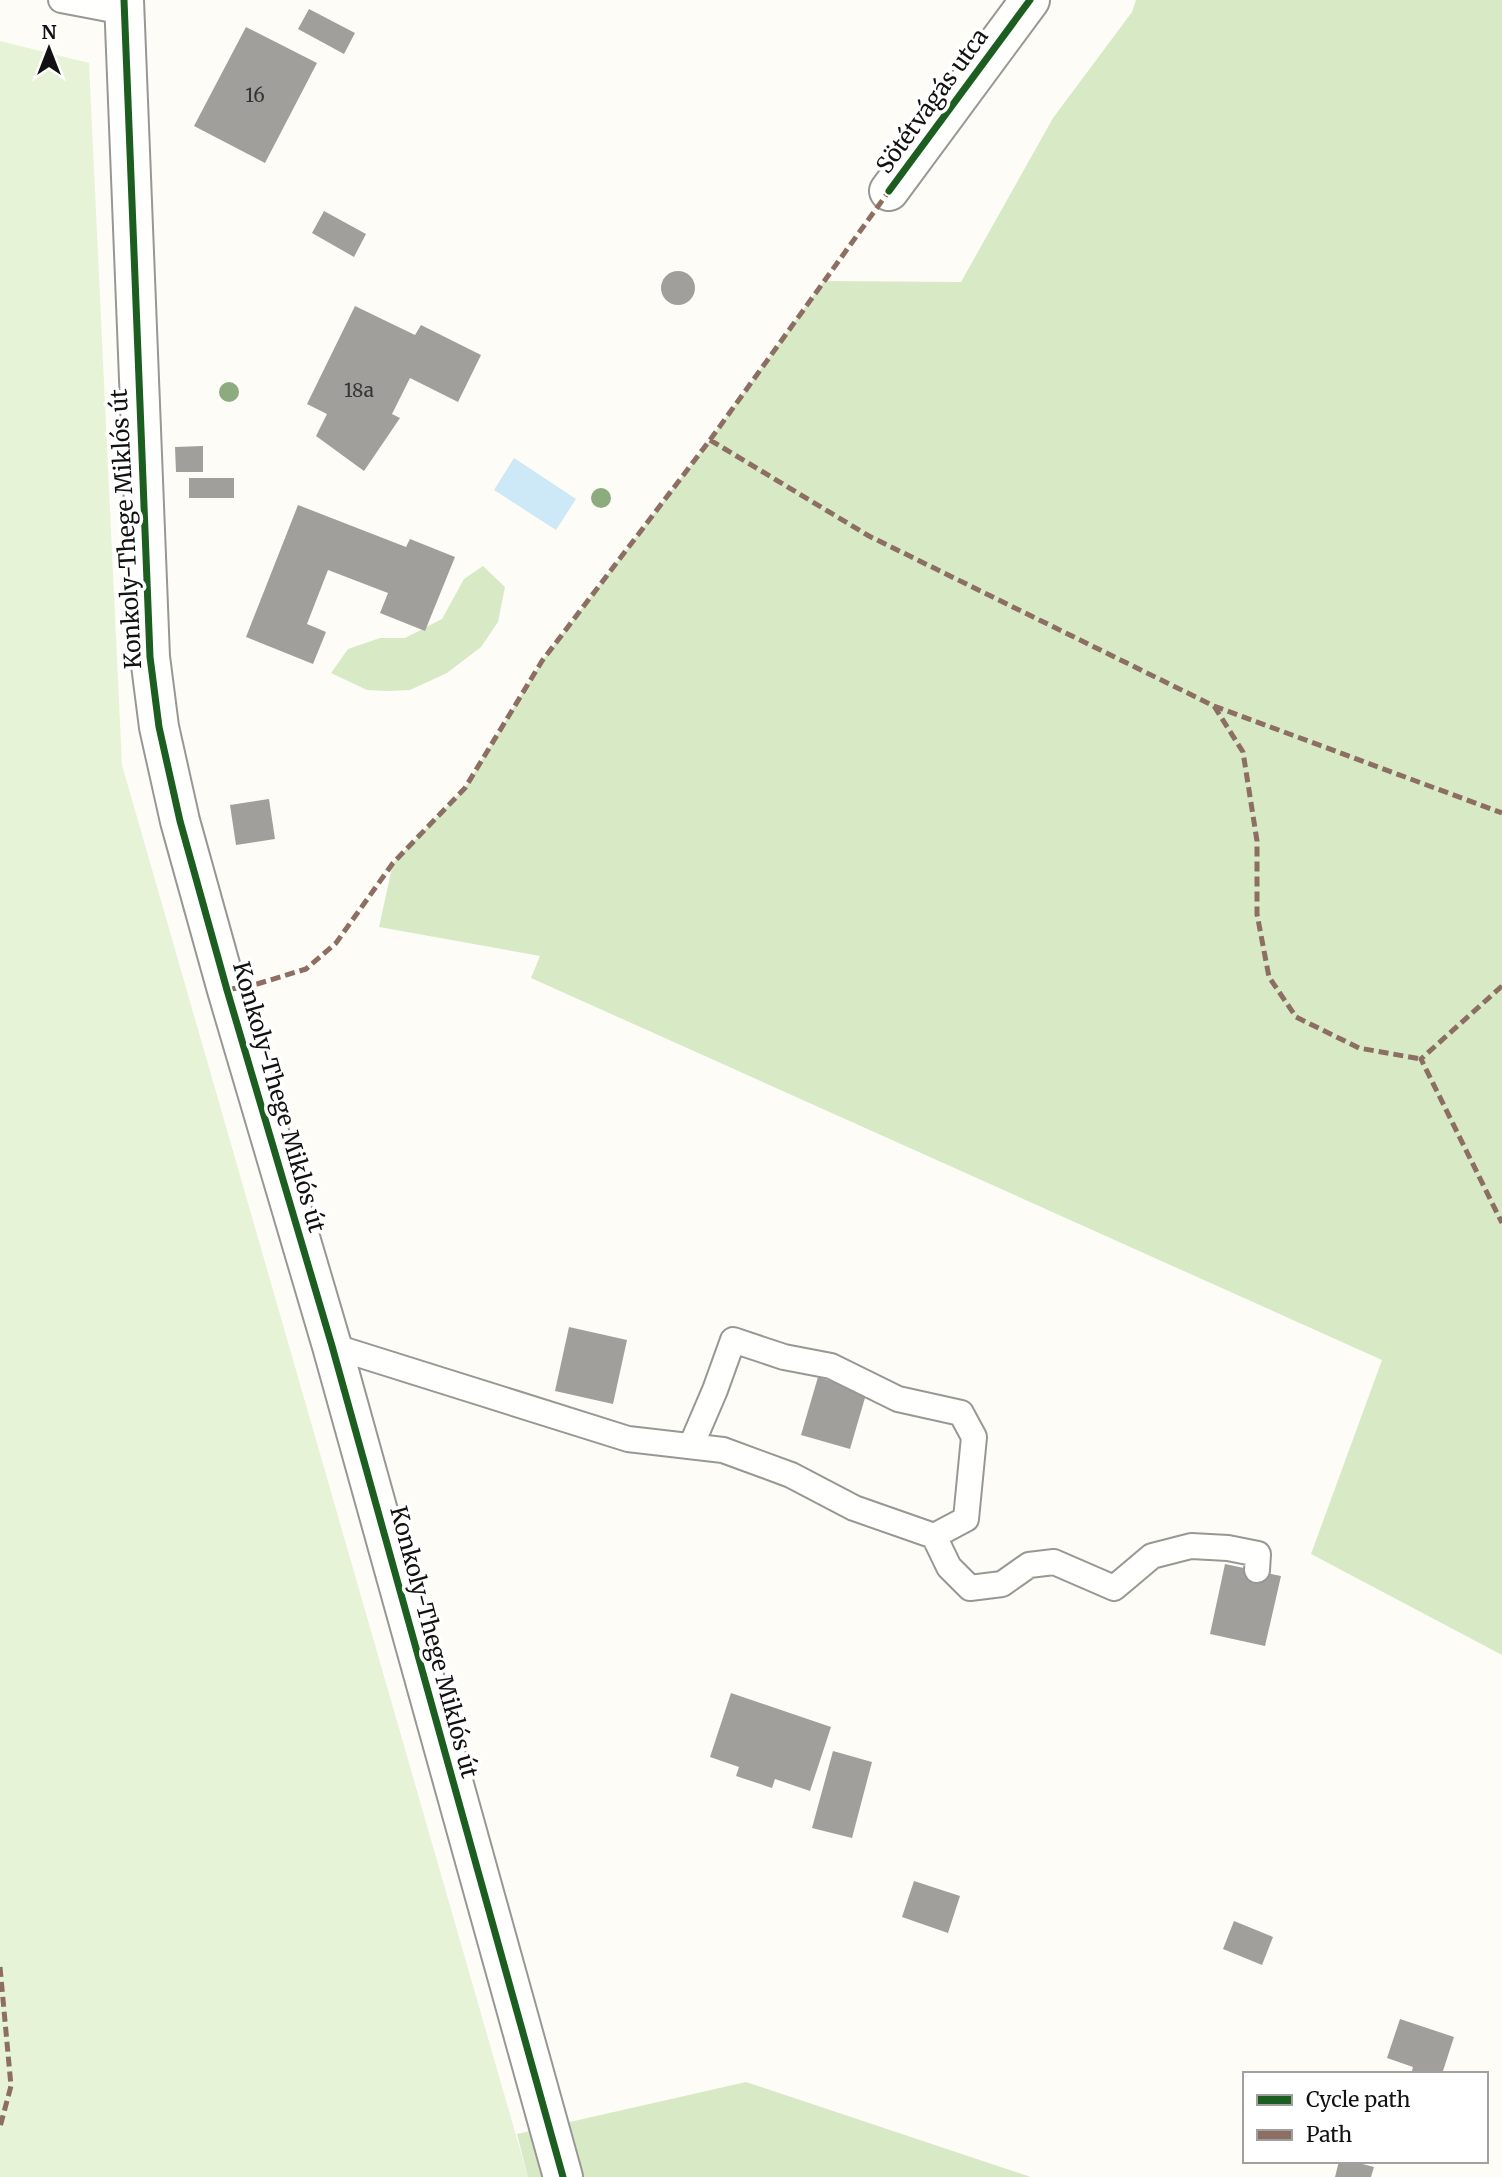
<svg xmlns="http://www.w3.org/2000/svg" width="1502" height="2177" viewBox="0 0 1502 2177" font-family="Merriweather,serif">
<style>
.green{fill:#e7f3d7}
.forest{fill:#d8eac5}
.water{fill:#cde8f7}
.building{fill:#a19f9c}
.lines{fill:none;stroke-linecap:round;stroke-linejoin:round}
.service-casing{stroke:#979795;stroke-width:28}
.minor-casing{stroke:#979795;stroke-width:42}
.service{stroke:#fffffe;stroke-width:24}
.minor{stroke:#fffffe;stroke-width:38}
.quiet{stroke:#8d6e63;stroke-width:5;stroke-dasharray:10 5;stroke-linecap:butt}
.cycleway-casing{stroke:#fff;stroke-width:11}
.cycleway{stroke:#1b5e20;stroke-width:7}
.tree{fill:#8cac80}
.labels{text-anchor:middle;stroke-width:7;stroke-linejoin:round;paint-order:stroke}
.number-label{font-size:19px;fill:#353434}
.street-label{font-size:23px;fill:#111;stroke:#fff}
</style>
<rect width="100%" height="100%" fill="#fdfcf7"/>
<path class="green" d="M0,41l89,22 33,702 406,1412h-528z"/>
<path class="forest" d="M1136,0h366v1655l-191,-101 71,-194 -851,-382 9,-22 -161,-29 14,-64 72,-75 77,-127 168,-221 114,-159 137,1 92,-164 79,-106z
M483,566l22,21 -7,35 -17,25 -34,26 -37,17 -22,1 -21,-1 -36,-17 17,-24 32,-11h25l37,-19 22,-40z
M746,2082l285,95h-503l-11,-43z"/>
<path class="water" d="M514,458l62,41 -20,31 -62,-40z"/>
<path class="building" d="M309,9l46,24 -11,21 -46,-25z
M246,27l71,36 -52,100 -71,-37z
M324,211l42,23 -12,23 -42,-24z
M661 288a17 17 0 1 1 34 0a17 17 0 1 1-34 0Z
M355,306l60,29 6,-10 60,30 -23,47 -48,-24 -18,36 8,4 -36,53 -48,-35 11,-22 -20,-10z
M203,446v26h-27l-1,-25z
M189,478h45v20h-45z
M298,505l108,42 4,-8 45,18 -30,74 -45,-18 8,-20 -60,-23 -21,54 19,8 -13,32 -67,-27z
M269,799l6,40 -39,6 -6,-40z
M569,1327l58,13 -14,64 -58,-13z
M818,1377l49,14 -17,58 -49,-14z
M1225,1564l56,12 -16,70 -55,-12z
M731,1693l100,34 -21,64 -35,-12 -3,9 -36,-12 3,-9 -29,-10z
M833,1751l39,11 -20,76 -40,-10z
M914,1881l46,15 -12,37 -46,-16z
M1234,1921l39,16 -11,28 -39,-16z
M1400,2019l54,18 -12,37h-31l2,-7 -26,-9z
M1339,2161h12l23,6 -3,10h-36z"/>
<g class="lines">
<g class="service-casing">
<path id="service" d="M61,0l63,12
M332,1346l296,93 95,11 68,25 63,33 80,28 32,-17 8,-82 -13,-24 -63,-14 -67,-33 -47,-9 -51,-17 -18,50 -24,56
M934,1536l15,31 21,21 32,-4 27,-19 25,-3 60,26 38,-32 39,-10 37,2 30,6 -1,16"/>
</g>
<g class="minor-casing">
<path id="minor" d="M124,0l26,657 9,70 21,94 47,169 105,356 231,831
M889,191l141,-191"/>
</g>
<use href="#service" class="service"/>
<use href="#minor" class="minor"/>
<path class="quiet" d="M710,440l159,96 345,170 288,107
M1214,706l29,46 14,89v73l12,63 27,40 63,31 62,11
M1502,986l-81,73 81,164
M227,990l30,-6 49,-15 30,-26 57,-80 72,-75 77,-127 168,-221 179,-249
M0,1967l11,119 -11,41"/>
<g class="cycleway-casing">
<path id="cycleway" d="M124,0l26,657 9,70 21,94 47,169 105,356 231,831
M889,191l141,-191"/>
</g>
<use href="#cycleway" class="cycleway"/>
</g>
<g class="tree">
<circle cx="229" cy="392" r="10"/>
<circle cx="601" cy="498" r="10"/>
</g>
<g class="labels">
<g class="number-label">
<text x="255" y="102">16</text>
<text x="359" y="397">18a</text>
</g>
<g class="street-label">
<text transform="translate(932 101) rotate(-54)" y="8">Sötétvágás utca</text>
<text transform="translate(126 529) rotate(-93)" y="8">Konkoly-Thege Miklós út</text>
<text transform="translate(279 1097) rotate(74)" y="8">Konkoly-Thege Miklós út</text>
<text transform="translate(434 1642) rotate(75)" y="8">Konkoly-Thege Miklós út</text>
</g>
</g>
<rect x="1243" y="2072" width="245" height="91" fill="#ffffff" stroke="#a0a0a0" stroke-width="2"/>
<rect x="1257" y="2095" width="35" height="10" fill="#1b5e20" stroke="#a0a0a0" stroke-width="2"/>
<text x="1306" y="2107" font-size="21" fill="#111111">Cycle path</text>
<rect x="1257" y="2130" width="35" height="10" fill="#8d6e63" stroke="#a0a0a0" stroke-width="2"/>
<text x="1306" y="2142" font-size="21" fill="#111111">Path</text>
<g transform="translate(49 49)" stroke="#ffffff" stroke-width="5" paint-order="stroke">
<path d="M0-5L12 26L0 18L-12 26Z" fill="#111111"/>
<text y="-10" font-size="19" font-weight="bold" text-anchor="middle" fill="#111111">N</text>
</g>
</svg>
